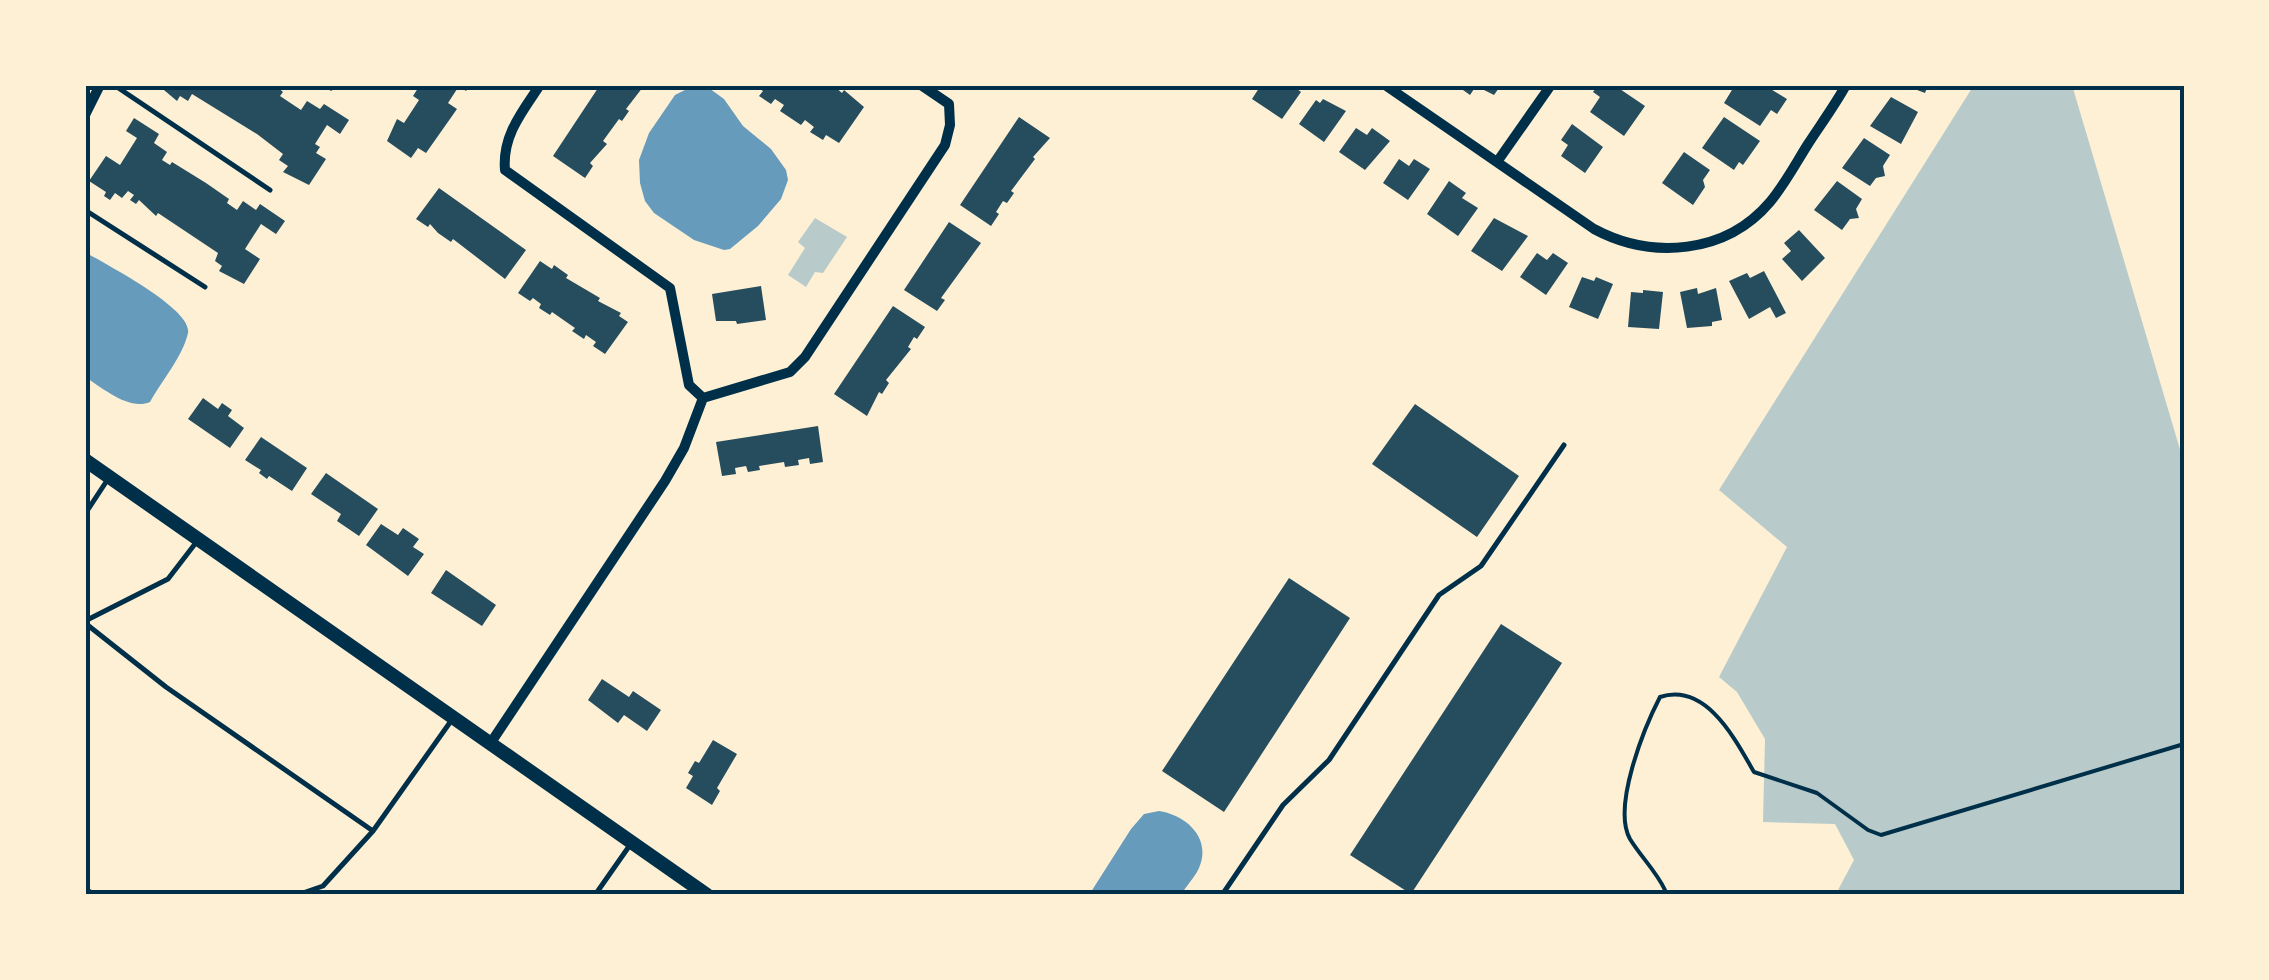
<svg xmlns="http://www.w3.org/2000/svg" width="2269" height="980" viewBox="0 0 2269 980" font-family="'Source Serif 4',serif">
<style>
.green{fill:#b9caca}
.water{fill:#669bbc}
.building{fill:#264d5e}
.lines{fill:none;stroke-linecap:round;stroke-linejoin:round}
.path{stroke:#003049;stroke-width:4}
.service{stroke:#003049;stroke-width:5}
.minor{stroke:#003049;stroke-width:10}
.secondary{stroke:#003049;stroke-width:14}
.neatline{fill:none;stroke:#003049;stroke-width:4}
</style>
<rect width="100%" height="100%" fill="#fdf0d5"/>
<path class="green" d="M1974,85h98l112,378v432h-344l-2,-5 16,-30 -19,-36 -72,-2 2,-83 -28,-47 -18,-15 68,-130 -68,-57z
M815,218l32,19 -24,36 -8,-1 -9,15 -18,-12 17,-27 -7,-6z"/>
<path class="water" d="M693,86h13l18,13 19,27 28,23 15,21 2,10 -7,19 -23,27 -28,23 -6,1 -30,-10 -40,-27 -9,-12 -5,-18 -1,-23 10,-27 26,-38z
M85,252c20,12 108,57 103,81 -5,23 -27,49 -38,69 -21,9 -47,-14 -65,-25z
M1159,811c27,4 53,27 40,57 -4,9 -13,18 -18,27h-92l42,-66 13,-15z"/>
<path class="building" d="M158,85h117l8,7 -3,4 21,14 6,-9 13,8 4,-5 25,16 -9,14 -13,-9 -12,19 5,3 -4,6 10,6 -17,26 -26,-13 5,-6 -9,-6 4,-6 -26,-20 -65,-40 -4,7 -8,-5 -3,5z
M420,85h50l-4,6 -7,-5 -11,17 9,6 -31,44 -8,-5 -7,10 -24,-17 10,-22 7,4 15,-23 -6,-4z
M600,85l43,2 -17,22 3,2 -7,10 -3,-2 -16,22 4,3 -17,19 3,3 -8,12 -32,-22z
M754,85h82l-1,2 7,6 2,-3 20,17 -25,36 -13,-8 -3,5 -13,-8 4,-5 -9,-7 -4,5 -21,-14 4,-6 -9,-6 -4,5 -12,-8 4,-5z
M1261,85h31l9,7 -19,27 -30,-20z
M1456,85h45l-7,10 -18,-9 -6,9z
M1598,85h16l31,21 -21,30 -34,-24 10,-15 -7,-5z
M1735,85h29l23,14 -10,15 -6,-4 -11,16 -36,-23z
M1904,85h24l-3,8z
M1891,97l27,15 -17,32 -31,-18z
M1323,99l23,12 -22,31 -25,-18 17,-24 4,3z
M1019,117l31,21 -17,19 2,2 -24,32 3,2 -7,10 -4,-2 -7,11 3,2 -8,12 -31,-21z
M1724,117l36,24 -17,24 -4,-3 -5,8 -32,-22z
M134,118l25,16 -5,9 13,9 -5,8 8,5 2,-3 34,21 23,16 -2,4 10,7 6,-9 13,9 4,-6 25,17 -9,13 -15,-10 -16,25 15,10 -16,25 -25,-13 3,-5 -7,-5 3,-8 -60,-40 -2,3 -17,-16 -3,4 -6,-4 4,-5 -6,-4 -6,7 -7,-5 -5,7 -6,-4 2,-4 -17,-11 17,-25 14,9 17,-27 -11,-7z
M1572,124l31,23 -18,26 -24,-17 7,-11 -7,-5z
M1356,128l11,7 5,-7 18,13 -25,29 -26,-18z
M1864,138l26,17 -7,11 2,10 -9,2 -6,8 -28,-18z
M1684,152l26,18 -7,10 2,7 -12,18 -31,-22z
M1399,159l10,7 5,-7 16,10 -22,31 -25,-17z
M1449,181l17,12 -4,5 16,10 -20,28 -31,-22z
M1837,181l25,18 -6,10 3,9 -9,1 -8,11 -28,-20z
M439,188l87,62 -21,29 -52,-40 -2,3 -13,-9 -8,-9 -2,3 -12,-8z
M1494,218l34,18 -26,35 -31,-20z
M949,222l32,21 -40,55 4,2 -8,11 -33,-21z
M1799,230l26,28 -23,23 -20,-22 9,-8 -7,-8z
M1537,253l10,7 6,-7 15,10 -22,32 -26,-18z
M540,261l12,8 2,-4 14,10 -2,3 34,20 -2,3 23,12 -2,3 9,6 -23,32 -12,-8 3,-4 -10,-7 -2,4 -12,-8 3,-3 -23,-16 -2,3 -11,-7 2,-4 -8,-6 -3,3 -12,-8z
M1764,271l22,42 -10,5 -6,-11 -21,12 -20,-38 18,-8 3,5z
M1582,277l12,4 2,-4 17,7 -15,35 -29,-12z
M761,286l5,34 -29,4 -1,-3h-20l-4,-27z
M1697,288l1,6 18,-6 6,32 -10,2v4l-25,2 -7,-36z
M1643,290l20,2 -4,37 -31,-2 3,-35 12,1z
M893,306l32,21 -8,12 -3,-2 -6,10 3,2 -25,31 3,3 -7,11 -3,-2 -12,24 -33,-22z
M203,398l15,11 4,-6 10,7 -4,6 16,12 -14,20 -42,-29z
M1415,404l104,72 -42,61 -105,-73z
M818,426l5,36 -13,2 -1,-6 -11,2 1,5 -14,2 -1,-5 -25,4 1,4 -12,2 -2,-6 -11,2 1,6 -14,2 -6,-34z
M261,437l46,31 -15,23 -23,-15 -2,3 -8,-6 2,-3 -16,-10z
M326,473l52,36 -19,27 -22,-15 4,-7 -30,-20z
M381,524l17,11 5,-7 16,11 -6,8 11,7 -16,22 -42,-31z
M446,570l50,35 -14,21 -51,-33z
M1289,578l61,40 -126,194 -62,-41z
M1501,624l61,39 -151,231 -61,-39z
M602,679l27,18 4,-6 28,19 -14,21 -23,-16 -6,8 -30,-23z
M713,740l24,14 -20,34 3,3 -8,14 -26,-17 7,-12 -5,-3 7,-12 4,2z"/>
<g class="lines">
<path class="path" d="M1663,895l2,-5c-9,-19 -24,-33 -35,-51 -18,-32 14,-111 30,-142 46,-15 75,42 94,75l63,21 51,37 13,5 303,-91"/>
<path class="service" d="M114,85l156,105
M327,85l4,3
M85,210l120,77
M85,514l23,-35
M85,621l83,-42 30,-39
M85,623l81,64 207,144
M85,889l10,6
M297,895l26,-9 50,-55 78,-110
M595,895l35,-50
M1222,895l61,-90 46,-45 110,-165 42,-29 83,-121"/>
<path class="minor" d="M540,85c-18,27 -38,51 -35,85l165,118 19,97 14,13
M1385,85l209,144c58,31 132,25 176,-27 15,-18 26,-39 38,-58 13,-20 27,-39 38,-59
M85,115l15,-30
M1497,162l54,-77
M490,744l175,-263 19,-33 19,-50 87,-26 15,-15 140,-212 5,-20 -1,-21 -28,-19"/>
<path class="secondary" d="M85,460l622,435"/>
</g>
<rect width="2269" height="980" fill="none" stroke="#fdf0d5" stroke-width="175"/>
<rect x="88" y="88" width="2094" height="804" class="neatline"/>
</svg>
